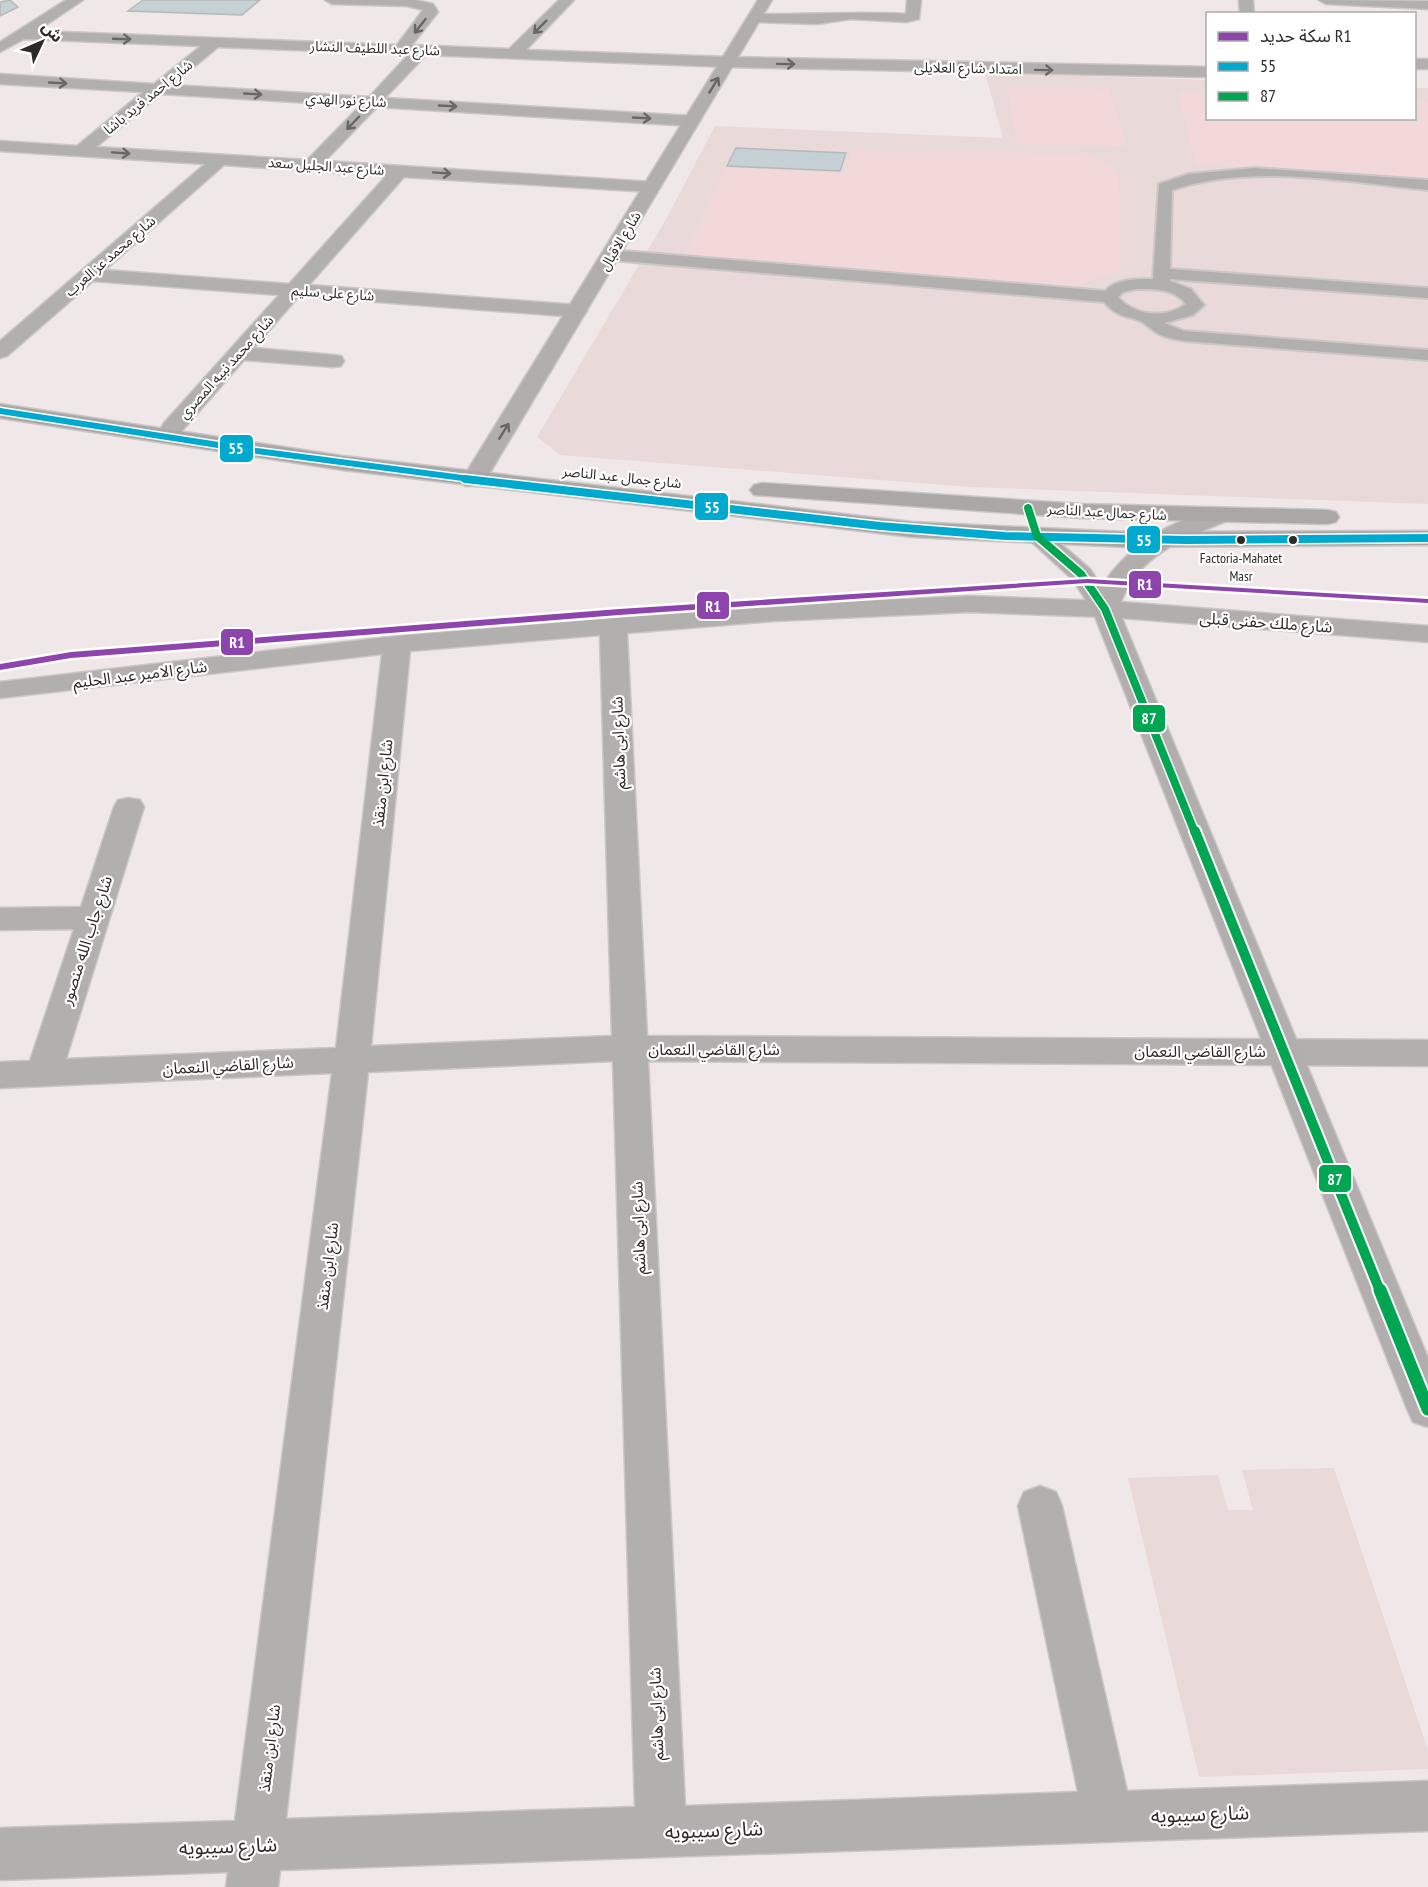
<svg xmlns="http://www.w3.org/2000/svg" width="1428" height="1887" viewBox="0 0 1428 1887" font-family="'PT Sans Narrow','Noto Sans Arabic',sans-serif">
<style>
.built{fill:#e9d9d9}
.green{fill:#f3d8d9}
.building{fill:#c5d1d5;stroke:#b8b8b8;stroke-width:1.5}
.lines{fill:none;stroke-linecap:round;stroke-linejoin:round}
.lane-casing{stroke:#ccc7c7;stroke-width:4}
.street-casing{stroke:#ccc7c7;stroke-width:3}
.secondary-casing{stroke:#ccc7c7;stroke-width:3}
.primary-casing{stroke:#ccc7c7;stroke-width:3}
.lane{fill:#b2afaf;fill-rule:evenodd}
.street{fill:#b2afaf;fill-rule:evenodd}
.secondary{fill:#b3aeae;fill-rule:evenodd}
.primary{fill:#aba7a7;fill-rule:evenodd}
.bus-1-far1-casing{stroke:#fff;stroke-width:9}
.bus-1-casing{stroke:#fff;stroke-width:11}
.bus-2-far2-casing{stroke:#fff;stroke-width:11}
.bus-2-far1-casing{stroke:#fff;stroke-width:14}
.bus-2-casing{stroke:#fff;stroke-width:17}
.bus-1-far1{stroke:#00a9ce;stroke-width:6}
.bus-1{stroke:#00a9ce;stroke-width:8}
.bus-2-far2{stroke:#00a651;stroke-width:8}
.bus-2-far1{stroke:#00a651;stroke-width:10}
.bus-2{stroke:#00a651;stroke-width:13}
.rail-1-casing{stroke:#fff;stroke-width:5}
.rail-1{fill:#8e44ad;fill-rule:evenodd}
.oneway{stroke:#6a6666}
.oneway2{stroke:#6a6565}
.bus-dot{fill:#2f2a2a;stroke:#fff;stroke-width:2}
.labels{text-anchor:middle;stroke-width:4.5;stroke-linejoin:round;paint-order:stroke}
.far-street-label{font-size:14px;fill:#2f2a2a;stroke:#fff}
.bus-label{font-size:14px;fill:#2f2a2a;stroke:#fff}
.street-label{font-size:16px;fill:#2f2a2a;stroke:#fff}
.near-street-label{font-size:20px;fill:#2f2a2a;stroke:#fff}
.line-badge{stroke:#fff;stroke-width:2}
.badge-label{font-size:16px;text-anchor:middle;font-weight:bold;fill:#fff}
</style>
<rect width="100%" height="100%" fill="#f0e8e8"/>
<path class="built" d="M985,73l222,7 1,38h206l1,-30h13v416l-458,-17 -410,-32 -23,-18 128,-216 50,-95 288,12z
M1334,1468l94,282v19l-229,8 -71,-299 90,-3 10,35h25l-11,-40z"/>
<path class="green" d="M1007,87l102,2 18,57 -110,-2z
M1178,92l29,1 1,25h206l1,-17 13,1v76l-232,-14z
M852,152l235,1 32,19 1,98 -49,18 -388,-31 43,-89 119,5z"/>
<path class="building" d="M10,0l8,7 -18,9v-14z
M143,0h117l-18,15 -114,-4z
M736,148l110,5 -6,18 -113,-5z"/>
<g class="lines">
<g class="lane-casing">
<path id="lane" d="M1255,168l173,12v10c-82,-8 -176,-27 -256,0l-2,79 258,19v10l-258,-19v2l21,8 13,16 -11,10 -29,8 20,8 244,19v10l-244,-19c-20,-4 -23,-4 -39,-17 -11,-9 -25,-3 -41,-22l-493,-42 -8,-5 8,-5 494,41c11,-12 31,-12 48,-12l6,-95 30,-10zM1136,289c18,0 38,-1 50,15 -20,15 -52,12 -68,-7l5,-5z"/>
</g>
<g class="street-casing">
<path id="street" d="M66,0h17l-46,31 360,14 26,-35 -16,-4 -75,-2 -7,-4h91l17,4 5,8 -26,33 97,4 50,-49h15l-48,50 202,7 480,10v10l-480,-10 -302,-12 -41,43 307,18 8,5 -8,5 -315,-19 -52,54 327,21 9,5 -9,5 -248,-15 -95,108 268,20 7,2 3,4 -3,4 -7,2 -278,-21 -45,52 79,7 8,1 3,5 -3,5 -8,1 -89,-7 -64,73h-16l-3,-5 3,-5 115,-128 -186,-14 -86,75 -7,2v-17l205,-177 -205,-13v-10l77,5 66,-54 -143,-8v-10l154,10 47,-38 -177,-7 -24,13v-10zM218,47l183,7h8l-40,43 -197,-12zM161,94l199,12 -53,54 -211,-13zM224,165l162,11 -97,108 -184,-14z
M907,0h14l-2,19 -13,3 -55,-3 -34,5 -63,-2 -7,-4 7,-4c51,1 101,-3 152,0z
M1239,0h14l1,14h-14z
M1319,0l109,1v8l-102,-5z
M1414,59h14v10h-14z
M969,596l136,5 9,2 4,6 -4,6 -9,2 -136,-5 -196,9 -146,12 20,403 781,4v26l-780,-5 37,745 393,-14 -60,-286 6,-14 16,-6 16,6 6,14 65,285 301,-10v50l-1148,39 -2,17h-52l2,-15 -228,8v-52l235,-7 97,-748 -332,15v-26l30,-1 44,-132 -74,1v-22l81,-1 33,-100 4,-7 11,-2 11,2 4,7 -78,252 270,-11 46,-394 -382,44v-16l397,-46 376,-31zM600,635l12,401 -241,10 39,-395zM613,1061l22,746 -349,12 82,-747z"/>
</g>
<g class="secondary-casing">
<path id="secondary" d="M758,0h14l-287,481 -4,5h-16l-4,-5z
M1218,509l9,2 3,5 -3,5c-45,18 -88,34 -106,81l307,24v16l-306,-24 306,740v69l-15,-5 -6,-13 -315,-800 -20,-30 -47,-43 3,-5 9,-2 9,2 44,38 12,17c26,-41 69,-66 116,-77z"/>
</g>
<g class="primary-casing">
<path id="primary" d="M0,404l343,52 569,66 214,10 302,-1v14l-302,2 -214,-10 -569,-67 -343,-52z
M762,483l319,21 246,6 9,2 3,5 -3,5 -9,2 -246,-6 -327,-23 -4,-5 4,-5z"/>
</g>
<use href="#lane" class="lane"/>
<use href="#street" class="street"/>
<use href="#secondary" class="secondary"/>
<use href="#primary" class="primary"/>
<g class="bus-1-far1-casing">
<path id="bus-1-far1" d="M0,411l257,40 221,29"/>
</g>
<g class="bus-1-casing">
<path id="bus-1" d="M465,479l415,47 125,10 181,4 242,-2"/>
</g>
<g class="bus-2-far2-casing">
<path id="bus-2-far2" d="M1028,508l9,28 44,38 24,35 90,224"/>
</g>
<g class="bus-2-far1-casing">
<path id="bus-2-far1" d="M1195,831l185,460"/>
</g>
<g class="bus-2-casing">
<path id="bus-2" d="M1380,1290l48,119"/>
</g>
<use href="#bus-1-far1" class="bus-1-far1"/>
<use href="#bus-1" class="bus-1"/>
<use href="#bus-2-far2" class="bus-2-far2"/>
<use href="#bus-2-far1" class="bus-2-far1"/>
<use href="#bus-2" class="bus-2"/>
<g class="rail-1-casing">
<path id="rail-1" d="M1087,579l341,20v4l-341,-20 -468,32 -548,43 -71,12v-6l71,-12 548,-43z"/>
</g>
<use href="#rail-1" class="rail-1"/>
</g>
<defs><path id="oneway-shaft" d="M-6 0H5M1.5-3L5.5 0L1.5 3" fill="none" stroke-width="1.6" stroke-linecap="round" stroke-linejoin="round" transform="scale(1.5)"/></defs>
<g class="oneway">
<use href="#oneway-shaft" transform="translate(420 26) rotate(128)"/>
<use href="#oneway-shaft" transform="translate(540 27) rotate(135)"/>
<use href="#oneway-shaft" transform="translate(122 39) rotate(2)"/>
<use href="#oneway-shaft" transform="translate(786 64) rotate(1)"/>
<use href="#oneway-shaft" transform="translate(1044 70) rotate(1)"/>
<use href="#oneway-shaft" transform="translate(58 83) rotate(3)"/>
<use href="#oneway-shaft" transform="translate(253 94) rotate(3)"/>
<use href="#oneway-shaft" transform="translate(448 106) rotate(3)"/>
<use href="#oneway-shaft" transform="translate(642 118) rotate(3)"/>
<use href="#oneway-shaft" transform="translate(353 123) rotate(134)"/>
<use href="#oneway-shaft" transform="translate(121 153) rotate(4)"/>
<use href="#oneway-shaft" transform="translate(442 173) rotate(4)"/>
</g>
<g class="oneway2">
<use href="#oneway-shaft" transform="translate(714 85) rotate(-59)"/>
<use href="#oneway-shaft" transform="translate(504 431) rotate(-58)"/>
</g>
<g class="bus-dot">
<circle cx="1241" cy="540" r="5"/>
<circle cx="1293" cy="540" r="5"/>
</g>
<g class="labels">
<g class="far-street-label">
<text transform="translate(375 48) rotate(2)" y="5">شارع عبد اللطيف النشار</text>
<text transform="translate(968 68) rotate(1)" y="5">امتداد شارع العلايلى</text>
<text transform="translate(148 97) rotate(-39)" y="5">شارع احمد فريد باشا</text>
<text transform="translate(346 100) rotate(3)" y="5">شارع نور الهدي</text>
<text transform="translate(326 166) rotate(4)" y="5">شارع عبد الجليل سعد</text>
<text transform="translate(620 241) rotate(-59)" y="5">شارع الاقبال</text>
<text transform="translate(110 256) rotate(-41)" y="5">شارع محمد عز العرب</text>
<text transform="translate(333 293) rotate(4)" y="5">شارع على سليم</text>
<text transform="translate(226 367) rotate(-48)" y="5">شارع محمد نبيه المصري</text>
<text transform="translate(622 477) rotate(6)" y="5">شارع جمال عبد الناصر</text>
<text transform="translate(1107 512) rotate(3)" y="5">شارع جمال عبد الناصر</text>
</g>
<g class="bus-label">
<text x="1241" y="563">Factoria-Mahatet<tspan x="1241" dy="18">Masr</tspan></text>
</g>
<g class="street-label">
<text transform="translate(1266 622) rotate(4)" y="6">شارع ملك حفنى قبلى</text>
<text transform="translate(140 674) rotate(-7)" y="6">شارع الامير عبد الحليم</text>
<text transform="translate(618 743) rotate(-92)" y="6">شارع ابى هاشم</text>
<text transform="translate(382 783) rotate(-84)" y="6">شارع ابن منقذ</text>
<text transform="translate(86 940) rotate(-72)" y="6">شارع جاب الله منصور</text>
<text x="714" y="1055">شارع القاضي النعمان</text>
<text x="1200" y="1057">شارع القاضي النعمان</text>
<text transform="translate(228 1065) rotate(-3)" y="6">شارع القاضي النعمان</text>
<text transform="translate(638 1228) rotate(-92)" y="6">شارع ابى هاشم</text>
<text transform="translate(327 1266) rotate(-83)" y="6">شارع ابن منقذ</text>
<text transform="translate(656 1714) rotate(-92)" y="6">شارع ابى هاشم</text>
<text transform="translate(269 1748) rotate(-83)" y="6">شارع ابن منقذ</text>
</g>
<g class="near-street-label">
<text transform="translate(1200 1814) rotate(-2)" y="7">شارع سيبويه</text>
<text transform="translate(714 1830) rotate(-2)" y="7">شارع سيبويه</text>
<text transform="translate(228 1846) rotate(-2)" y="7">شارع سيبويه</text>
</g>
</g>
<g class="line-badge">
<rect x="219" y="434" width="35" height="29" rx="6" fill="#00a9ce"/>
<rect x="694" y="492" width="35" height="29" rx="6" fill="#00a9ce"/>
<rect x="1126" y="525" width="35" height="29" rx="6" fill="#00a9ce"/>
<rect x="1128" y="570" width="34" height="29" rx="6" fill="#8e44ad"/>
<rect x="696" y="591" width="34" height="29" rx="6" fill="#8e44ad"/>
<rect x="220" y="628" width="34" height="28" rx="6" fill="#8e44ad"/>
<rect x="1132" y="704" width="34" height="29" rx="6" fill="#00a651"/>
<rect x="1318" y="1164" width="34" height="29" rx="6" fill="#00a651"/>
</g>
<g class="badge-label">
<text x="236" y="454">55</text>
<text x="712" y="513">55</text>
<text x="1144" y="546">55</text>
<text x="1145" y="590">R1</text>
<text x="713" y="612">R1</text>
<text x="237" y="648">R1</text>
<text x="1149" y="724">87</text>
<text x="1335" y="1185">87</text>
</g>
<rect x="1206" y="12" width="210" height="108" fill="#ffffff" stroke="#acaaaa" stroke-width="1.5"/>
<rect x="1218" y="32" width="30" height="9" fill="#8e44ad" stroke="#acaaaa" stroke-width="1.5"/>
<text x="1260" y="42" font-size="18" fill="#2f2a2a">سكة حديد R1</text>
<rect x="1218" y="62" width="30" height="9" fill="#00a9ce" stroke="#acaaaa" stroke-width="1.5"/>
<text x="1260" y="72" font-size="18" fill="#2f2a2a">55</text>
<rect x="1218" y="92" width="30" height="9" fill="#00a651" stroke="#acaaaa" stroke-width="1.5"/>
<text x="1260" y="102" font-size="18" fill="#2f2a2a">87</text>
<g transform="translate(42 42) rotate(46)" stroke="#ffffff" stroke-width="4.5" paint-order="stroke">
<path d="M0-4.5L10 22L0 15L-10 22Z" fill="#2f2a2a"/>
<text y="-9" font-size="16" font-weight="bold" text-anchor="middle" fill="#2f2a2a">ش</text>
</g>
</svg>
